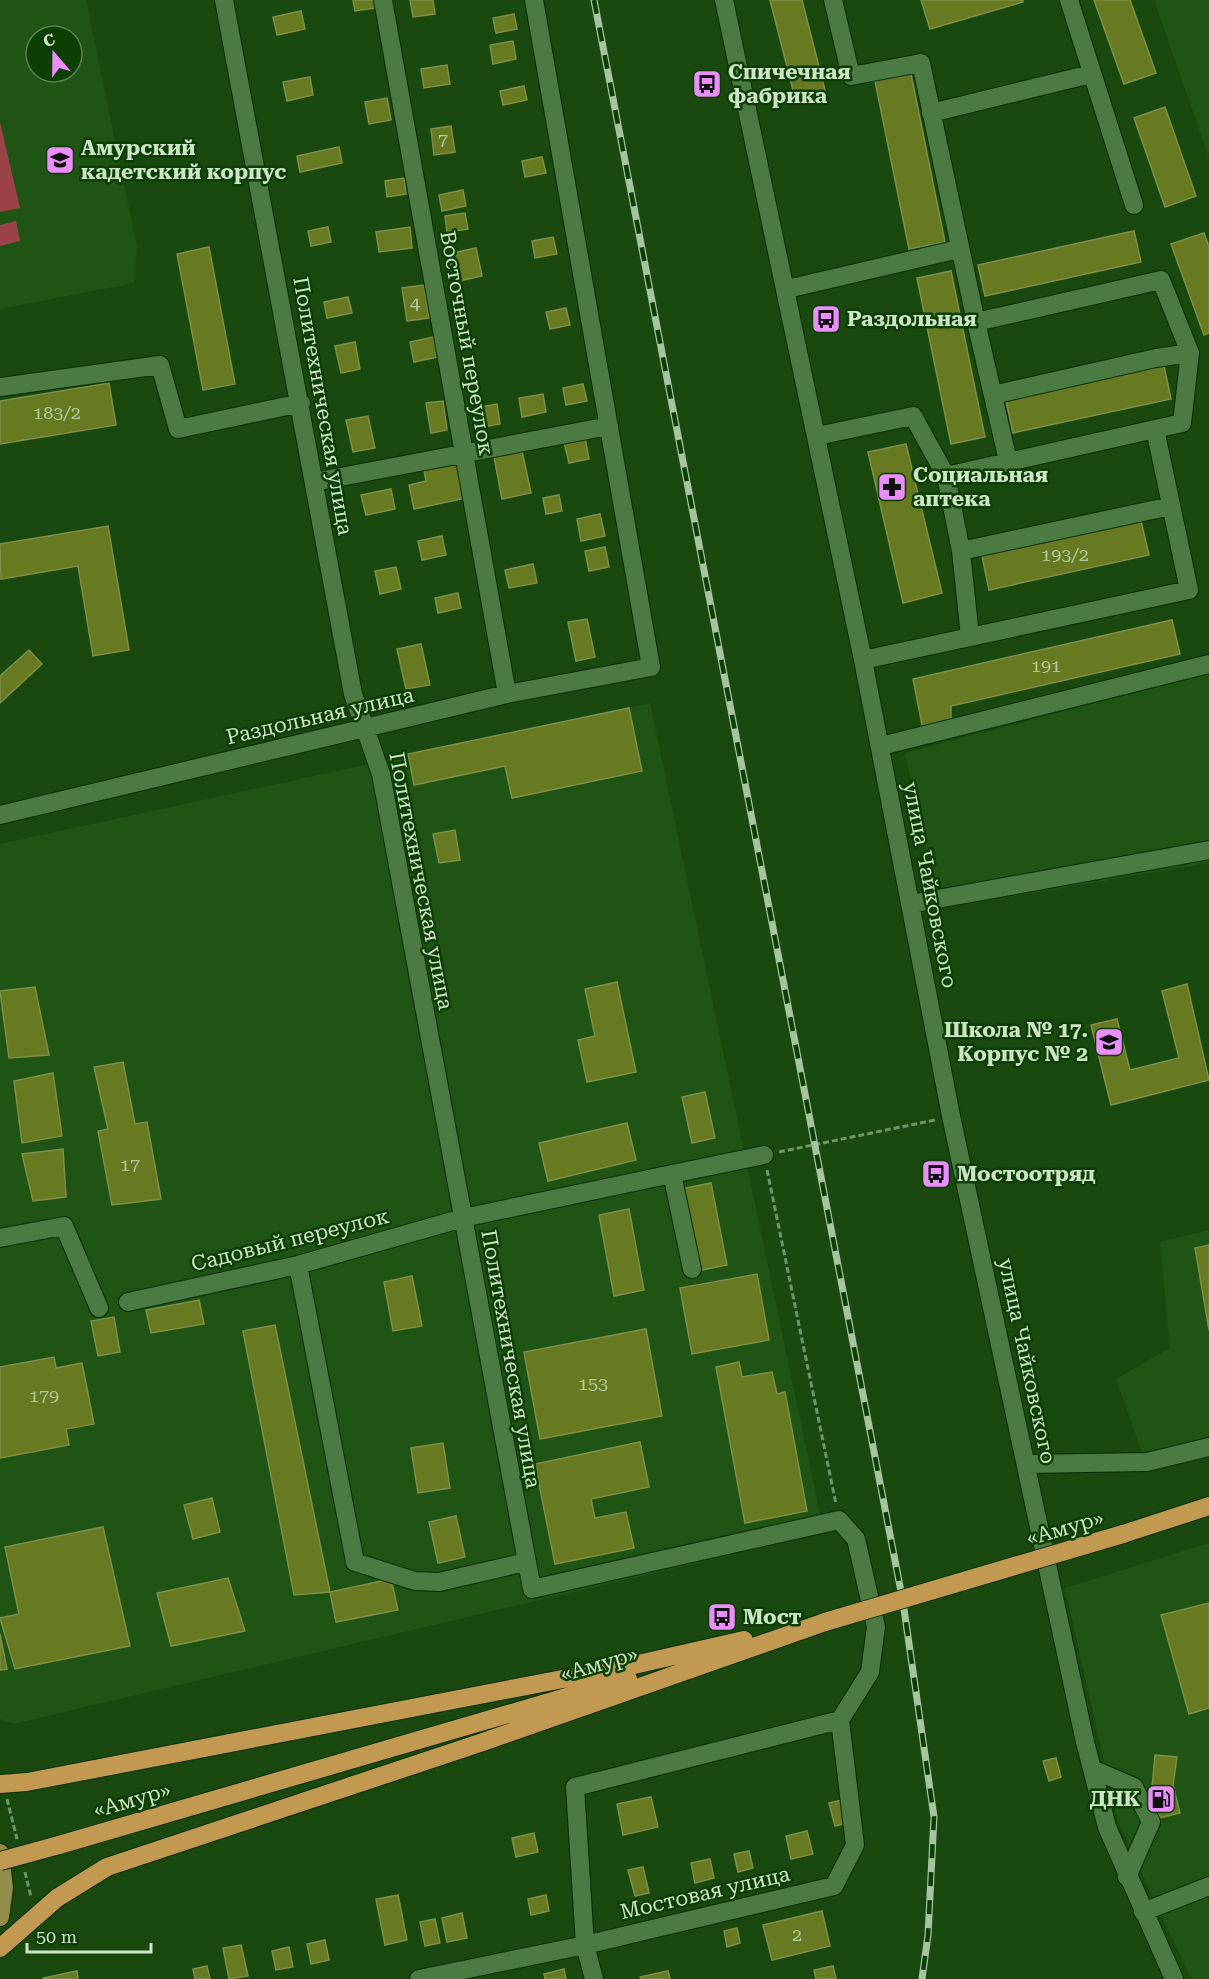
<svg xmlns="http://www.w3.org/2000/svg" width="1209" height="1979" viewBox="0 0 1209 1979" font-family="'Roboto Serif',serif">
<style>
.built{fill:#1f5414;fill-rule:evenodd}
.green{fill:#9a4245}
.building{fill:#677921;stroke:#7e8f47;stroke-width:1.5}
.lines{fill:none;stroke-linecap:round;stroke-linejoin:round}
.minor-casing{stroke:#082c02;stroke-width:20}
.major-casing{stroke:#082c02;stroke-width:20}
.highway-casing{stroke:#082c02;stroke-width:20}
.path{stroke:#6f9467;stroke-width:3;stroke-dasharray:6 3;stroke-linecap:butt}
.minor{stroke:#4b7a42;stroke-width:18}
.major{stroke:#928d4a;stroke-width:18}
.highway{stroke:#c29950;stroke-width:18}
.rail-casing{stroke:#a5c49f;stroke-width:7}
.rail{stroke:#0d3e03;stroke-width:4.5;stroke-dasharray:14;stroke-linecap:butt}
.highway-bridge-casing{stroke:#082c02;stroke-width:20;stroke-linecap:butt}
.highway-bridge{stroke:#c29950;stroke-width:18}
.labels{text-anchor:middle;stroke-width:5;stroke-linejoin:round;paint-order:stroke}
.number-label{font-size:18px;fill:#b2ca9d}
.poi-label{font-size:21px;font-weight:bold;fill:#cbe5c6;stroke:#0d3e03;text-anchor:start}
.street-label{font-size:21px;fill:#cbe5c6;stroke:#0d3e03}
</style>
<rect width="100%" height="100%" fill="#1a4910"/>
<path class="built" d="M0,0h86l51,247 -3,36 -134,26zM36,36h36v36h-36z
M1154,0h55v158z
M1209,673v190l-271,46 -33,-156z
M650,703l174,830 -811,191 -13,-5v-875z
M1209,1230v206l-65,22 -28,-79 54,-31 -10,-106z
M1209,1543v436h-18l-74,-160 -52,-231z"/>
<path class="green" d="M0,122l20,86 -20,4z
M16,221l4,20 -20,5v-21z"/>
<path class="building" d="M353,0h21l2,8 -21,3z
M410,0h23l2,14 -22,3z
M770,0h32l24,94 -30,8z
M921,0h102v2l-93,27z
M1094,0h36l26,73 -32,11z
M301,11l4,18 -28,6 -4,-18z
M514,14l3,15 -21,4 -3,-15z
M513,41l3,18 -23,5 -3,-19z
M447,65l3,19 -26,4 -3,-19z
M911,74l34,168 -36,7 -34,-168z
M310,77l3,18 -26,6 -4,-19z
M524,86l3,14 -24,5 -3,-14z
M387,98l4,22 -22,4 -4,-22z
M1165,107l31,89 -31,11 -31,-89z
M451,126l4,26 -21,3 -3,-26z
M339,147l3,16 -42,9 -3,-16z
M542,157l4,16 -21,4 -3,-16z
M404,178l2,16 -19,3 -2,-16z
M463,190l3,16 -24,5 -3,-16z
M465,213l3,16 -21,3 -2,-16z
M328,227l3,15 -20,4 -3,-15z
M410,227l2,21 -33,4 -3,-20z
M1134,231l7,31 -156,34 -7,-31z
M1204,233l5,14v86l-5,2 -33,-91z
M553,237l4,17 -22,4 -3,-17z
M209,247l26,137 -32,6 -26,-136z
M476,248l6,28 -27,6 -7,-28z
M951,271l34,166 -34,7 -34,-166z
M424,285l5,33 -22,3 -5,-33z
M348,297l4,16 -25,5 -3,-16z
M566,308l4,17 -20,4 -4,-17z
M434,337l4,20 -24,5 -4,-20z
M355,342l5,27 -19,4 -6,-27z
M1164,366l7,33 -158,34 -7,-32z
M109,383l7,42 -116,19v-43z
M583,384l4,17 -21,4 -3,-17z
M543,394l3,18 -24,5 -3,-19z
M443,401l4,29 -16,3 -5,-30z
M497,404l3,20 -16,3 -4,-20z
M368,416l7,32 -22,4 -7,-32z
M585,438l4,21 -20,4 -5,-21z
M906,444l36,149 -39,10 -35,-151z
M522,451l9,42 -29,6 -8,-42z
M459,463l7,35 -52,11 -5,-24 17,-4 -2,-11z
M391,489l4,20 -29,6 -5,-20z
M559,495l3,16 -16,3 -3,-16z
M600,514l5,22 -24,5 -4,-22z
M1141,521l8,34 -160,35 -7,-34z
M108,526l21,124 -36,6 -15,-90 -77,13 -1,-35z
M442,536l4,19 -24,5 -4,-19z
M605,547l4,20 -20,4 -4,-20z
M533,564l4,19 -28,5 -4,-18z
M396,567l5,22 -21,5 -5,-23z
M458,593l3,15 -23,5 -3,-15z
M587,619l8,38 -19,4 -8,-39z
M1172,620l8,34 -229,52v14l-28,10 -10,-51z
M421,644l9,41 -24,4 -9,-40z
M29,650l13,14 -42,39v-27z
M629,708l13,63 -130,27 -7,-32 -91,19 -6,-31z
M455,830l5,30 -21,3 -6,-29z
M617,982l19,90 -49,10 -9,-42 17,-4 -10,-47z
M1187,984l22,96 -98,25 -20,-80 26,-6 13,51 49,-12 -17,-67z
M35,987l14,68 -40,3 -9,-67z
M123,1062l12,62 12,-2 14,77 -49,6 -14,-74 10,-2 -14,-62z
M53,1073l9,63 -40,7 -8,-62z
M705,1092l10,46 -23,5 -10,-46z
M627,1123l9,37 -88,21 -9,-38z
M63,1149l3,48 -33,4 -11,-47z
M711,1183l16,82 -30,6 -16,-82z
M629,1209l15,81 -30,6 -15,-81z
M1209,1245v85l-14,-82z
M757,1274l12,66 -77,14 -12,-66z
M412,1276l10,50 -29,5 -9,-49z
M199,1300l5,24 -53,9 -5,-23z
M114,1317l6,35 -22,4 -7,-35z
M275,1325l55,267 -36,3 -51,-264z
M646,1329l16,87 -122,23 -16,-87z
M54,1357l2,11 26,-5 12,61 -28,5 3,16 -69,13v-91z
M739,1362l3,15 30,-5 5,22 8,-2 22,119 -62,12 -29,-156z
M640,1442l9,45 -58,12 4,19 31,-6 8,36 -79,16 -20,-100z
M443,1443l7,45 -32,5 -7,-45z
M212,1498l8,34 -27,7 -9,-34z
M456,1516l9,41 -27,6 -9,-41z
M103,1527l27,119 -115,23 -15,-51 19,-4 -14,-67z
M228,1578l17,53 -74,15 -14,-53z
M391,1579l7,31 -62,12 -6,-30z
M1209,1603v105l-20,6 -28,-99z
M0,1634l7,35 -7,1z
M1155,1755l22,2 -4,28 7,28 -21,5 -7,-30z
M1056,1758l5,19 -12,4 -6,-20z
M651,1797l7,30 -35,8 -6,-31z
M842,1800l6,23 -13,3 -6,-23z
M807,1831l6,23 -22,5 -5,-23z
M534,1833l4,19 -22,5 -4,-19z
M749,1851l4,17 -15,4 -4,-18z
M710,1859l4,19 -19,5 -4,-20z
M643,1867l6,26 -14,3 -7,-26z
M398,1895l9,45 -22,5 -9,-46z
M546,1895l3,16 -18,4 -3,-16z
M822,1911l8,35 -58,14 -9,-35z
M462,1913l5,25 -20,4 -5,-24z
M435,1919l5,24 -15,3 -5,-24z
M737,1928l3,15 -13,4 -3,-16z
M325,1940l4,20 -18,4 -4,-20z
M241,1945l7,31 -19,3 -6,-31z
M289,1947l4,20 -17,3 -4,-19z
M207,1966l3,13h-15l-2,-10z
M833,1966l3,13h-20l-2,-9z
M564,1969l2,10h-21l-1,-5z
M77,1971l1,8h-35v-1z
M668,1971l2,8h-29l-1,-2z"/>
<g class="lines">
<g class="minor-casing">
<path id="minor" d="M224,0l129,694 28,80 151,815 307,-69 17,19 20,88 -6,45 -30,48 -265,67 10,158 9,34
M383,0l124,694
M724,0l139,660 88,456 134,626 22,85 67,152
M833,0l18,76 70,-13 55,259 185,-42 29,73
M1069,0l65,205
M931,113l160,-39
M787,289l172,-40
M976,322l32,139
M0,387l160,-22 18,64 123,-26
M817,436l96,-20 33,60 15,75 9,86
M946,476l236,-53 8,-70 -34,5 -163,37
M314,482l295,-56
M961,551l210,-45
M863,660l326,-70 -34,-161
M881,746l328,-82
M0,815l507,-121 144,-27 -117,-667
M910,904l299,-54
M672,1174l92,-19
M0,1238l64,-12 35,82
M298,1265l57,297 60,19 24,1 87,-20
M128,1302l170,-37 165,-47 209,-44 20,95
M1027,1464l120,-2 62,-15
M1092,1769l42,18 17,35 -24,55
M1143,1912l66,-26
M419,1979l166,-34 249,-59 21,-41 -15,-125"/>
</g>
<g class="major-casing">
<path id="major" d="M0,1853l4,35 -4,29"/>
</g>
<g class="highway-casing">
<path id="highway" d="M1123,1534l86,-28
M0,1784l27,-2 598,-115 119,-27
M59,1845l569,-166
M0,1948l57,-50 50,-31 373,-124 345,-121"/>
</g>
<path class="path" d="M779,1152l156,-32
M767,1170l69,334
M7,1799l10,40
M25,1872l6,25"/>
<use href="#minor" class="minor"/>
<use href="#major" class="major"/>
<use href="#highway" class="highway"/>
<g class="rail-casing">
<path id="rail" d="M594,0l309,1602 31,215 -6,118 -6,44"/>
</g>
<use href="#rail" class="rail"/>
<g class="highway-bridge-casing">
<path id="highway-bridge" d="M825,1622l298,-88
M0,1861l59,-16"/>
</g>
<use href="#highway-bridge" class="highway-bridge"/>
</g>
<defs>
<g id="bus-square" transform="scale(1.5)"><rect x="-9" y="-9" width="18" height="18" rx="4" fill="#ea8dfd" stroke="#0d3e03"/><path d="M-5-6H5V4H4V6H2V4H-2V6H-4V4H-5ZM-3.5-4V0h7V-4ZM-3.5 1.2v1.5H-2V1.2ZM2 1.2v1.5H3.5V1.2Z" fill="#111"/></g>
<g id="school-square" transform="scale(1.5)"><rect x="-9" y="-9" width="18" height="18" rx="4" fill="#ea8dfd" stroke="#0d3e03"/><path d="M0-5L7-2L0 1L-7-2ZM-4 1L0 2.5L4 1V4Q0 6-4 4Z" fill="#111"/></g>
<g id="pharmacy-square" transform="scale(1.5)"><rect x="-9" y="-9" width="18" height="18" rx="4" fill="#ea8dfd" stroke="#0d3e03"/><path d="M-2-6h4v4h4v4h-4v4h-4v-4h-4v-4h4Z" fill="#111"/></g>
<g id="fuel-square" transform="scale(1.5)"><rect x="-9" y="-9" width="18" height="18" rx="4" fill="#ea8dfd" stroke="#0d3e03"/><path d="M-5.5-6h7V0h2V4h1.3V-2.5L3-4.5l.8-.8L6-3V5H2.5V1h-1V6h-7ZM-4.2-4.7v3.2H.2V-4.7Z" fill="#111"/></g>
</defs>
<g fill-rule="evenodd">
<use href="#bus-square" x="707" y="84"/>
<use href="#school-square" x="60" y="160"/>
<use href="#bus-square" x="826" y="319"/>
<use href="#pharmacy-square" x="892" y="487"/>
<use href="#school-square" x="1109" y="1042"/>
<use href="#bus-square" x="936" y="1174"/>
<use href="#bus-square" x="722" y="1617"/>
<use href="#fuel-square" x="1161" y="1799"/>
</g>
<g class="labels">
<g class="number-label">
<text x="443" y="146">7</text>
<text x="415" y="309">4</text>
<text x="57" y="419">183/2</text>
<text x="1065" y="561">193/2</text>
<text x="1046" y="672">191</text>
<text x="130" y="1171">17</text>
<text x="593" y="1390">153</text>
<text x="44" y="1402">179</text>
<text x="797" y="1941">2</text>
</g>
<g class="poi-label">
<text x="728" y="79">Спичечная<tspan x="728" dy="24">фабрика</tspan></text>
<text x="81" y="155">Амурский<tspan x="81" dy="24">кадетский корпус</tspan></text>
<text x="847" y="326">Раздольная</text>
<text x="913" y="482">Социальная<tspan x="913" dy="24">аптека</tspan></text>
<text x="1088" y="1037" text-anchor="end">Школа № 17.<tspan x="1088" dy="24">Корпус № 2</tspan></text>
<text x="957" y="1181">Мостоотряд</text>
<text x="743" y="1624">Мост</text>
<text x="1140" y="1806" text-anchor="end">ДНК</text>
</g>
<g class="street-label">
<text transform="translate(467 343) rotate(80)" y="7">Восточный переулок</text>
<text transform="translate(323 406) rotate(80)" y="7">Политехническая улица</text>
<text transform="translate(320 716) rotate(-13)" y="7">Раздольная улица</text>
<text transform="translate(421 881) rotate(79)" y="7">Политехническая улица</text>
<text transform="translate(930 885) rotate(79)" y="7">улица Чайковского</text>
<text transform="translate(290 1240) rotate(-14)" y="7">Садовый переулок</text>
<text transform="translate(511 1359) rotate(80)" y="7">Политехническая улица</text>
<text transform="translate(1027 1361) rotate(78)" y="7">улица Чайковского</text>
<text transform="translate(1065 1528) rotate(-16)" y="7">«Амур»</text>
<text transform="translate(599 1664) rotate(-16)" y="7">«Амур»</text>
<text transform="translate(132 1800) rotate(-16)" y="7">«Амур»</text>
<text transform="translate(705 1893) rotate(-13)" y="7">Мостовая улица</text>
</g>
</g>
<g transform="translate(54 54) rotate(340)"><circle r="28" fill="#0d3e03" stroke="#598151" stroke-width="1.5"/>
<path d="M0-4.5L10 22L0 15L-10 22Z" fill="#ea8dfd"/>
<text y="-9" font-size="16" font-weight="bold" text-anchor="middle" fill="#cbe5c6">С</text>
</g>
<path d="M27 1943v9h124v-9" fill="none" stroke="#cbe5c6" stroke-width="3"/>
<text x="36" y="1943" font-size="18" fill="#cbe5c6" stroke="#0d3e03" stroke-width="4.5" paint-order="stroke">50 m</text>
</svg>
